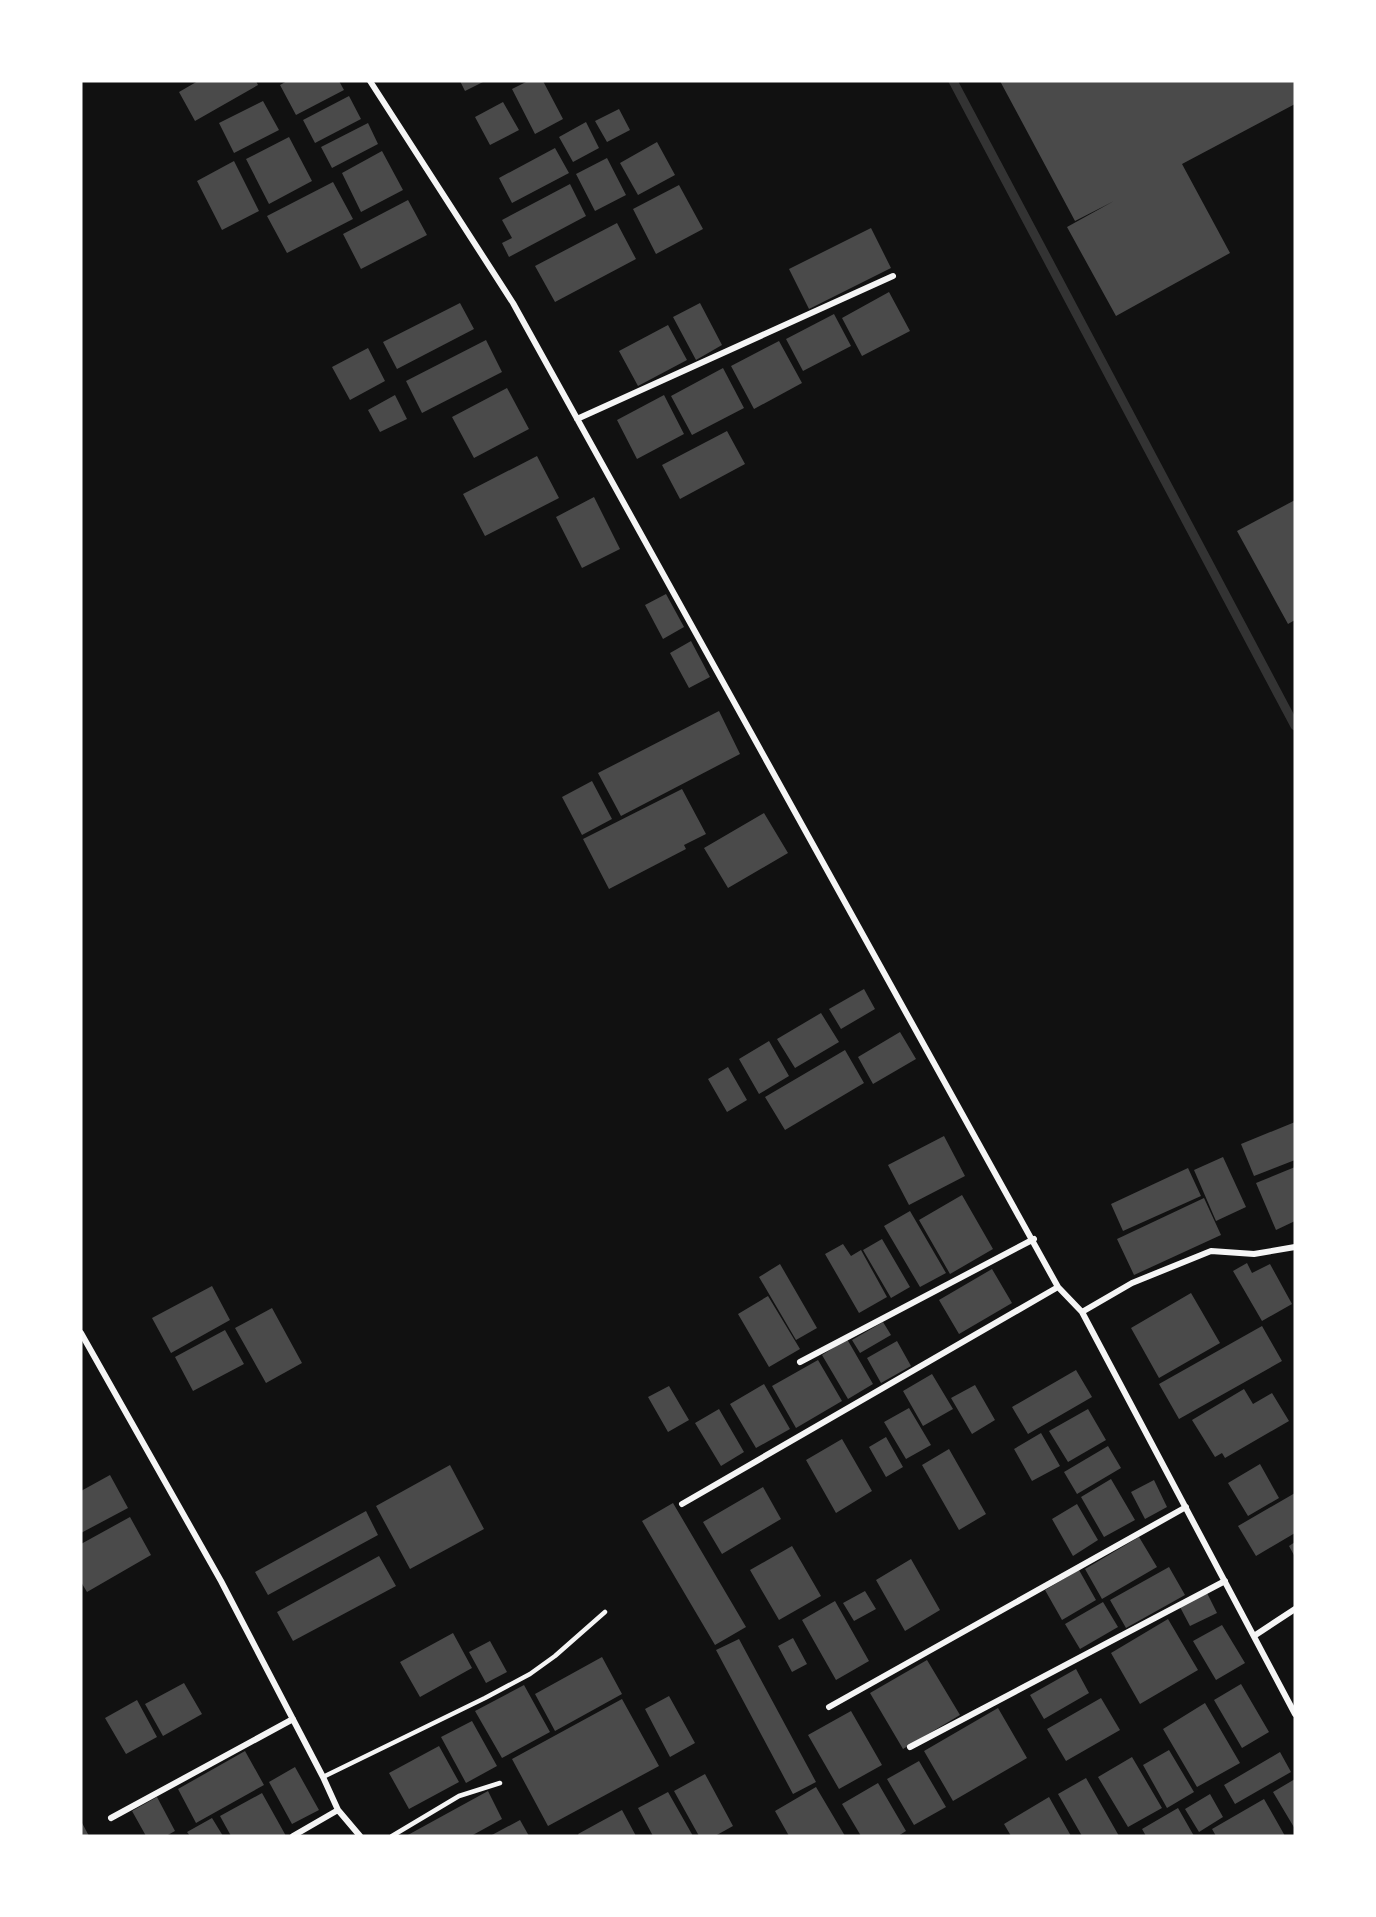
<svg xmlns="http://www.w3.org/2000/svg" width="1376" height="1917" viewBox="0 0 1376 1917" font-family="Inter,sans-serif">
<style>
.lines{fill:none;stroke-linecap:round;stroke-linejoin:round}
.stream{stroke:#333;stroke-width:9}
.building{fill:#4a4a4a}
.service{stroke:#f5f5f5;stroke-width:4.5}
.minor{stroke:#f5f5f5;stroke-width:6}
</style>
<rect width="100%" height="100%" fill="#111"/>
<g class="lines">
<path class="stream" d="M953,81l342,645"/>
</g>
<path class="building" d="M198,81h58l2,4 -63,36 -16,-29z
M287,81h52l5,9 -48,25 -16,-30z
M460,81h25l-20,10z
M528,81h15l20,38 -28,15 -23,-45z
M1000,81h295v23l-113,60 48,89 -114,63 -49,-89 47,-26 -39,20z
M349,96l12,23 -46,24 -12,-23z
M263,101l16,29 -45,23 -15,-30z
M503,102l16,28 -29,15 -15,-28z
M619,109l11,21 -23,12 -12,-21z
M586,122l13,26 -26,14 -14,-25z
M368,123l10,21 -46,24 -11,-21z
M289,137l23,44 -43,23 -23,-45z
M657,142l18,33 -37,20 -18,-32z
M555,148l14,25 -57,30 -13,-25z
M382,151l21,39 -42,22 -19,-39z
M607,158l19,37 -31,16 -19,-37z
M234,161l25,50 -37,19 -25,-49z
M333,182l20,37 -66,34 -20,-37z
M570,184l16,32 -77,41 -7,-14 10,-5 -10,-18z
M679,185l24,44 -47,25 -23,-45z
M408,200l19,35 -66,34 -18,-35z
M617,223l19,36 -81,43 -20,-36z
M871,228l20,40 -82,41 -20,-40z
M889,292l21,39 -48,25 -20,-38z
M460,303l14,26 -77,40 -14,-27z
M700,303l22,42 -26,15 -23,-43z
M834,314l17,32 -48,25 -17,-32z
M668,325l19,35 -49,26 -19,-35z
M486,340l16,32 -80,41 -16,-32z
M779,341l23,42 -48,26 -23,-43z
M368,348l17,33 -35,19 -18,-33z
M723,368l21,40 -52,27 -21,-39z
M507,388l22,41 -55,29 -22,-41z
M395,395l12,24 -27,13 -12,-22z
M664,395l20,39 -47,25 -20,-39z
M727,431l18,33 -65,35 -18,-34z
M537,456l22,42 -74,38 -22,-42z
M594,497l26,52 -38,19 -26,-51z
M1295,500v120l-7,4 -51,-93z
M666,594l18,33 -21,12 -18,-34z
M691,641l19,36 -21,11 -19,-35z
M719,711l21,43 -119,62 -23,-43z
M592,781l20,38 -30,16 -20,-38z
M682,789l24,45 -22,11 2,4 -77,40 -26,-50z
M764,813l24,40 -60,35 -24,-40z
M864,989l11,20 -34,20 -12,-20z
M821,1013l18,29 -44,26 -18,-29z
M900,1032l16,27 -43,25 -15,-27z
M769,1041l20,35 -30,18 -20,-35z
M845,1050l19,33 -79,47 -20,-33z
M728,1067l19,33 -20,12 -19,-33z
M1295,1122v38l-41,16 -13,-32z
M944,1136l21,40 -56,29 -21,-40z
M1223,1157l23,50 -30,14 -22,-51z
M1295,1167v54l-19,9 -20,-47z
M1188,1168l13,28 -78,35 -12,-27z
M962,1195l31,54 -43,25 -31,-54z
M1204,1198l17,37 -87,40 -17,-36z
M910,1211l36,62 -26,14 -36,-61z
M882,1239l28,48 -19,11 -28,-48z
M843,1244l8,12 10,-6 26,47 -28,16 -34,-59z
M1247,1263l5,10 18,-9 22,40 -30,17 -29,-50z
M780,1264l37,64 -21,12 -37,-63z
M992,1269l20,34 -53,31 -20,-34z
M212,1286l18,34 -59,33 -19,-35z
M1191,1293l29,50 -61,35 -28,-50z
M768,1296l32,53 -31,18 -31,-53z
M272,1308l30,55 -36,20 -31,-55z
M883,1322l8,13 -31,18 -8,-13z
M1262,1326l20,35 -103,58 -20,-35z
M225,1330l19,34 -51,27 -18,-34z
M847,1339l26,45 -25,15 -26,-44z
M897,1341l14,25 -30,17 -14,-25z
M818,1360l24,41 -46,27 -24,-42z
M1076,1370l16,27 -64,37 -16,-27z
M932,1374l21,35 -30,17 -20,-35z
M764,1384l26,45 -34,19 -26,-44z
M975,1385l20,35 -23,14 -21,-36z
M669,1386l20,34 -21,12 -20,-35z
M1244,1389l9,15 19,-11 17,28 -64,37 -3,-5 -7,4 -23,-37z
M909,1408l22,37 -25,14 -22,-37z
M719,1409l25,43 -23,14 -26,-43z
M1088,1409l18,31 -38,22 -19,-31z
M1041,1433l19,33 -28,15 -18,-32z
M886,1437l17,30 -17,10 -17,-30z
M842,1439l30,52 -36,22 -30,-53z
M1108,1446l13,22 -44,26 -13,-22z
M949,1449l37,65 -27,16 -37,-65z
M1260,1464l19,34 -31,18 -20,-33z
M450,1465l34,64 -74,40 -34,-63z
M110,1475l18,33 -47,25v-42z
M1111,1479l24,41 -31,17 -23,-40z
M1154,1480l13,27 -22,12 -14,-27z
M763,1487l18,32 -59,35 -19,-32z
M1295,1493v40l-39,23 -18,-30z
M673,1503l73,124 -31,18 -73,-124z
M1077,1504l21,36 -25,16 -21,-37z
M366,1511l12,24 -110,60 -13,-23z
M130,1517l21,38 -64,37 -6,-10v-38z
M1139,1537l18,30 -55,32 -17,-30z
M1295,1542v15l-6,-11z
M792,1546l29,50 -42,24 -29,-50z
M379,1556l17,30 -103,55 -16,-29z
M911,1559l29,51 -35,21 -29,-51z
M1169,1567l16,28 -59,33 -16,-28z
M1079,1570l17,30 -34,20 -17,-30z
M865,1591l11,18 -22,12 -11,-18z
M1207,1593l10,20 -27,13 -10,-19z
M835,1601l34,60 -33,19 -34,-60z
M1103,1602l15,25 -38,22 -15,-25z
M1168,1619l30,51 -58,34 -29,-51z
M1222,1625l23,38 -29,17 -23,-39z
M453,1633l19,35 -52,29 -20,-35z
M793,1638l14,26 -15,8 -14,-26z
M739,1639l77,143 -23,12 -77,-144z
M490,1641l17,31 -21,11 -17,-31z
M602,1657l20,37 -67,37 -20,-37z
M927,1660l33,55 -57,34 -33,-56z
M1076,1669l13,24 -45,26 -14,-24z
M184,1683l18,31 -39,22 -18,-32z
M1241,1684l28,48 -27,16 -28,-48z
M524,1685l26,47 -48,26 -27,-47z
M669,1696l26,47 -25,14 -25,-48z
M1101,1698l19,32 -54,31 -19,-32z
M622,1699l37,67 -111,60 -36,-67z
M137,1700l20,37 -31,17 -21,-36z
M1205,1703l35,60 -43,24 -34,-58z
M998,1708l29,50 -74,43 -29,-50z
M851,1711l31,54 -43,24 -31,-54z
M472,1721l25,45 -31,17 -25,-46z
M439,1746l20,36 -50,27 -20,-36z
M1169,1750l25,42 -27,16 -24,-43z
M245,1751l19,34 -68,38 -18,-34z
M1280,1752l11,20 -56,32 -11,-19z
M1132,1757l30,51 -34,19 -30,-50z
M919,1761l27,46 -32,18 -27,-46z
M295,1767l24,43 -27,14 -23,-42z
M705,1774l28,52 -18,10h-16l-25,-45z
M1086,1778l33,58h-37l-24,-42z
M1295,1779v50l-22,-37z
M878,1783l28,48 -8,5h-37l-19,-32z
M816,1787l29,49h-56l-14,-25z
M488,1791l14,28 -31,17h-65z
M668,1792l25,44h-40l-15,-28z
M262,1793l24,43h-55l-11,-20z
M1210,1794l13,23 -24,15 -14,-23z
M157,1797l18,34 -9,5h-20l-14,-25z
M1049,1797l22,39h-60l-7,-12z
M1264,1799l21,37h-69l-4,-7z
M1178,1808l16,28h-48l-4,-7z
M622,1810l14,26h-57l-1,-2z
M212,1818l11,18h-33l-3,-4z
M520,1820l9,16h-39z
M81,1821l8,15h-8z"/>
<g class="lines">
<path class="service" d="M323,1777l162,-79 45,-24 25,-18 50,-44
M392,1836l67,-40 41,-13"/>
<path class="minor" d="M370,81l143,222 545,984 24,25 213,402
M577,419l316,-143
M1082,1312l50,-29 79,-32 43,3 41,-7
M81,1333l140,248 102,196 15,33 22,26
M800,1362l234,-123
M682,1504l376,-217
M1254,1636l41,-27
M829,1707l357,-200
M910,1747l315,-166
M111,1818l182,-99
M293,1836l45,-26"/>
</g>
<rect width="1376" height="1917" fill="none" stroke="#ffffff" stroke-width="165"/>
</svg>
